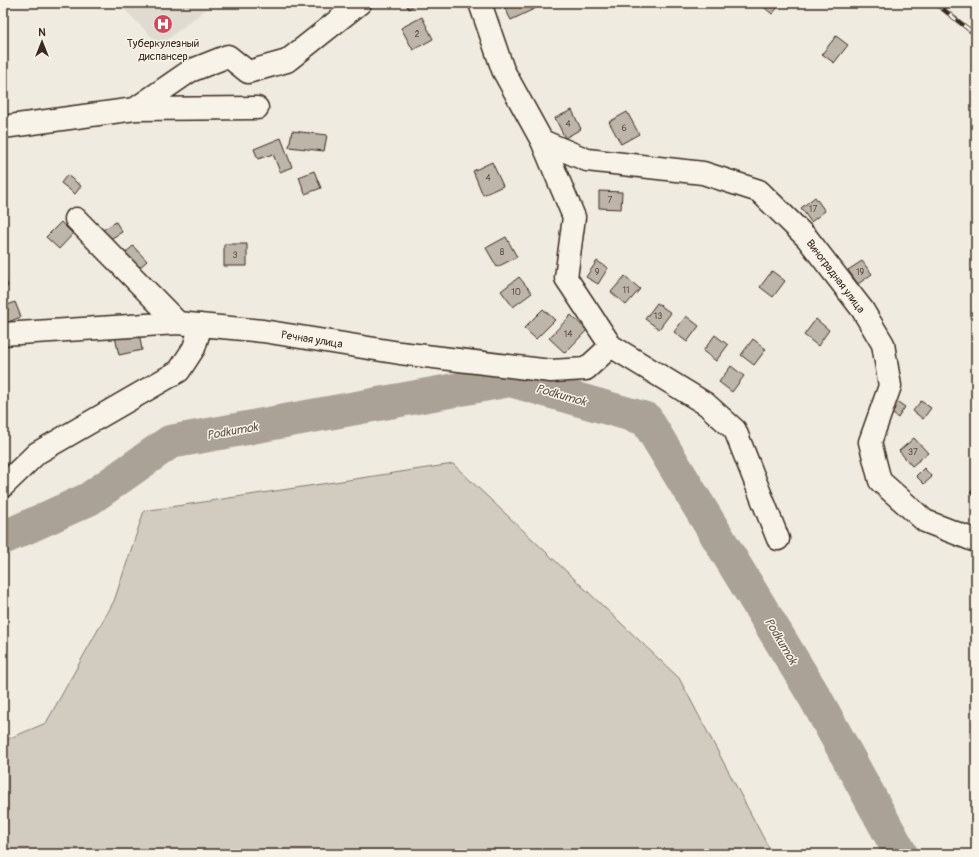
<svg xmlns="http://www.w3.org/2000/svg" width="979" height="857" viewBox="0 0 979 857" font-family="Pangolin,sans-serif">
<style>
.built{fill:#e0dbd0}
.green{fill:#d1cbc0;stroke:#867a6f}
.lines{fill:none;stroke-linecap:round;stroke-linejoin:round}
.river{stroke:#aaa296;stroke-width:34}
.building{fill:#bdb5aa;stroke:#3b2a1e}
.minor-casing{stroke:#3b2a1e;stroke-width:25}
.minor{stroke:#f7f3e8;stroke-width:22}
.rail-casing{stroke:#3b2a1e;stroke-width:4.5}
.rail{stroke:#f7f3e8;stroke-width:3;stroke-dasharray:9;stroke-linecap:butt}
.labels{text-anchor:middle;stroke-width:3;stroke-linejoin:round;paint-order:stroke}
.number-label{font-size:9px;fill:#5c4d41}
.poi-label{font-size:11px;fill:#3b2a1e;stroke:#f7f3e8}
.street-label{font-size:11px;fill:#3b2a1e;stroke:#f7f3e8}
.water-label{font-size:12px;font-style:italic;fill:#625448;stroke:#f7f3e8}
</style>
<rect width="100%" height="100%" fill="#efebe0"/>
<filter id="ink" filterUnits="userSpaceOnUse"><feTurbulence type="fractalNoise" baseFrequency=".025" numOctaves="2"/><feDisplacementMap in="SourceGraphic" scale="8" xChannelSelector="R" yChannelSelector="G"/><feConvolveMatrix kernelMatrix="1 2 1 2 8 2 1 2 1" color-interpolation-filters="sRGB"/></filter>
<g filter="url(#ink)">
<path class="built" d="M118,3h96l-54,42z"/>
<path class="green" d="M453,464l226,214 93,176h-769v-113l43,-18 68,-122 30,-90z"/>
<g class="lines">
<path class="river" d="M3,538l86,-39 81,-57 340,-62 136,39 170,280 85,155"/>
</g>
<path class="building" d="M405,3h11l-7,6z
M502,3h31l3,5 -25,12z
M759,3h23l-10,11z
M422,17l11,22 -20,11 -12,-22z
M836,36l12,9 -14,18 -12,-9z
M572,110l9,19 -16,9 -10,-20z
M627,112l12,22 -18,10 -12,-22z
M292,131l35,4 -3,16 -35,-4z
M281,138l11,29 -12,5 -7,-18 -15,5 -4,-10z
M492,162l11,24 -20,9 -10,-24z
M314,171l7,17 -16,6 -6,-17z
M67,175l14,11 -6,8 -14,-11z
M599,191l23,1 -1,17 -22,-1z
M815,197l10,14 -14,11 -10,-14z
M61,222l12,12 -14,15 -13,-12z
M116,222l6,10 -15,9 -6,-10z
M506,237l11,20 -20,10 -11,-19z
M224,244h23v22h-23z
M133,246l14,15 -10,9 -14,-15z
M597,261l11,7 -10,16 -12,-7z
M862,261l10,13 -14,10 -10,-14z
M772,271l13,10 -12,16 -13,-10z
M3,274l5,12 -5,3z
M625,276l15,13 -14,16 -15,-13z
M519,277l13,16 -19,14 -12,-16z
M15,302l6,15 -18,7v-17z
M657,303l14,10 -12,16 -14,-10z
M543,309l12,11 -19,19 -12,-11z
M571,315l16,15 -22,23 -16,-15z
M686,316l13,10 -12,16 -13,-10z
M816,319l13,11 -11,16 -14,-11z
M139,332l3,18 -23,5 -4,-18z
M715,335l13,10 -12,16 -13,-10z
M753,339l13,10 -12,16 -13,-10z
M731,366l13,10 -12,16 -13,-10z
M895,400l10,7 -7,11 -10,-8z
M921,401l10,7 -8,11 -10,-8z
M914,438l14,15 -16,13 -13,-15z
M924,468l8,9 -8,7 -8,-8z
M976,486v12l-6,-5z"/>
<g class="lines">
<g class="minor-casing">
<path id="minor" d="M480,3l23,67 39,71 32,76 -8,61 45,68 95,58 29,26 43,109
M135,109l122,-1
M3,127l132,-18 55,-38 38,-15 20,16 39,-11 73,-58
M542,141l45,19 116,13 56,18 48,47 55,71 21,35 7,42 -20,56 10,39 45,40 51,20
M76,219l102,104
M3,334l175,-11 85,8 137,22 151,18 35,-2 25,-23
M3,486l34,-33 142,-82 15,-23 7,-23"/>
</g>
<use href="#minor" class="minor"/>
<g class="rail-casing">
<path id="rail" d="M935,3l41,32"/>
</g>
<use href="#rail" class="rail"/>
</g>
</g>
<defs>
<g id="hospital-disc" transform="scale(1)"><circle r="9.5" fill="#d1495b" stroke="#f7f3e8"/><path d="M-5-5h3v3.5h4V-5h3V5h-3V1.5h-4V5h-3Z" fill="#fff"/></g>
</defs>
<g fill-rule="evenodd">
<use href="#hospital-disc" x="163" y="24"/>
</g>
<g class="labels">
<g class="number-label">
<text x="417" y="37">2</text>
<text x="568" y="127">4</text>
<text x="624" y="131">6</text>
<text x="488" y="181">4</text>
<text x="610" y="203">7</text>
<text x="813" y="212">17</text>
<text x="502" y="255">8</text>
<text x="235" y="258">3</text>
<text x="597" y="275">9</text>
<text x="860" y="275">19</text>
<text x="626" y="293">11</text>
<text x="516" y="295">10</text>
<text x="658" y="319">13</text>
<text x="568" y="337">14</text>
<text x="913" y="455">37</text>
</g>
<g class="poi-label">
<text x="163" y="47">Туберкулезный<tspan x="163" dy="13">диспансер</tspan></text>
</g>
<g class="street-label">
<text transform="translate(836 276) rotate(53)" y="4">Виноградная улица</text>
<text transform="translate(312 339) rotate(9)" y="4">Речная улица</text>
</g>
<g class="water-label">
<text transform="translate(561 395) rotate(16)" y="4">Podkumok</text>
<text transform="translate(232 431) rotate(-10)" y="4">Podkumok</text>
<text transform="translate(781 641) rotate(59)" y="4">Podkumok</text>
</g>
</g>
<rect width="979" height="857" fill="none" stroke="#f7f3e8" stroke-width="16"/>
<rect x="8" y="8" width="963" height="841" fill="none" stroke="#3b2a1e" stroke-width="1.5" filter="url(#ink)"/>
<g transform="translate(42 42)" stroke="#f7f3e8" stroke-width="3" paint-order="stroke">
<path d="M0-3L7 15L0 10L-7 15Z" fill="#3b2a1e"/>
<text y="-6" font-size="11" font-weight="bold" text-anchor="middle" fill="#3b2a1e">N</text>
</g>
</svg>
